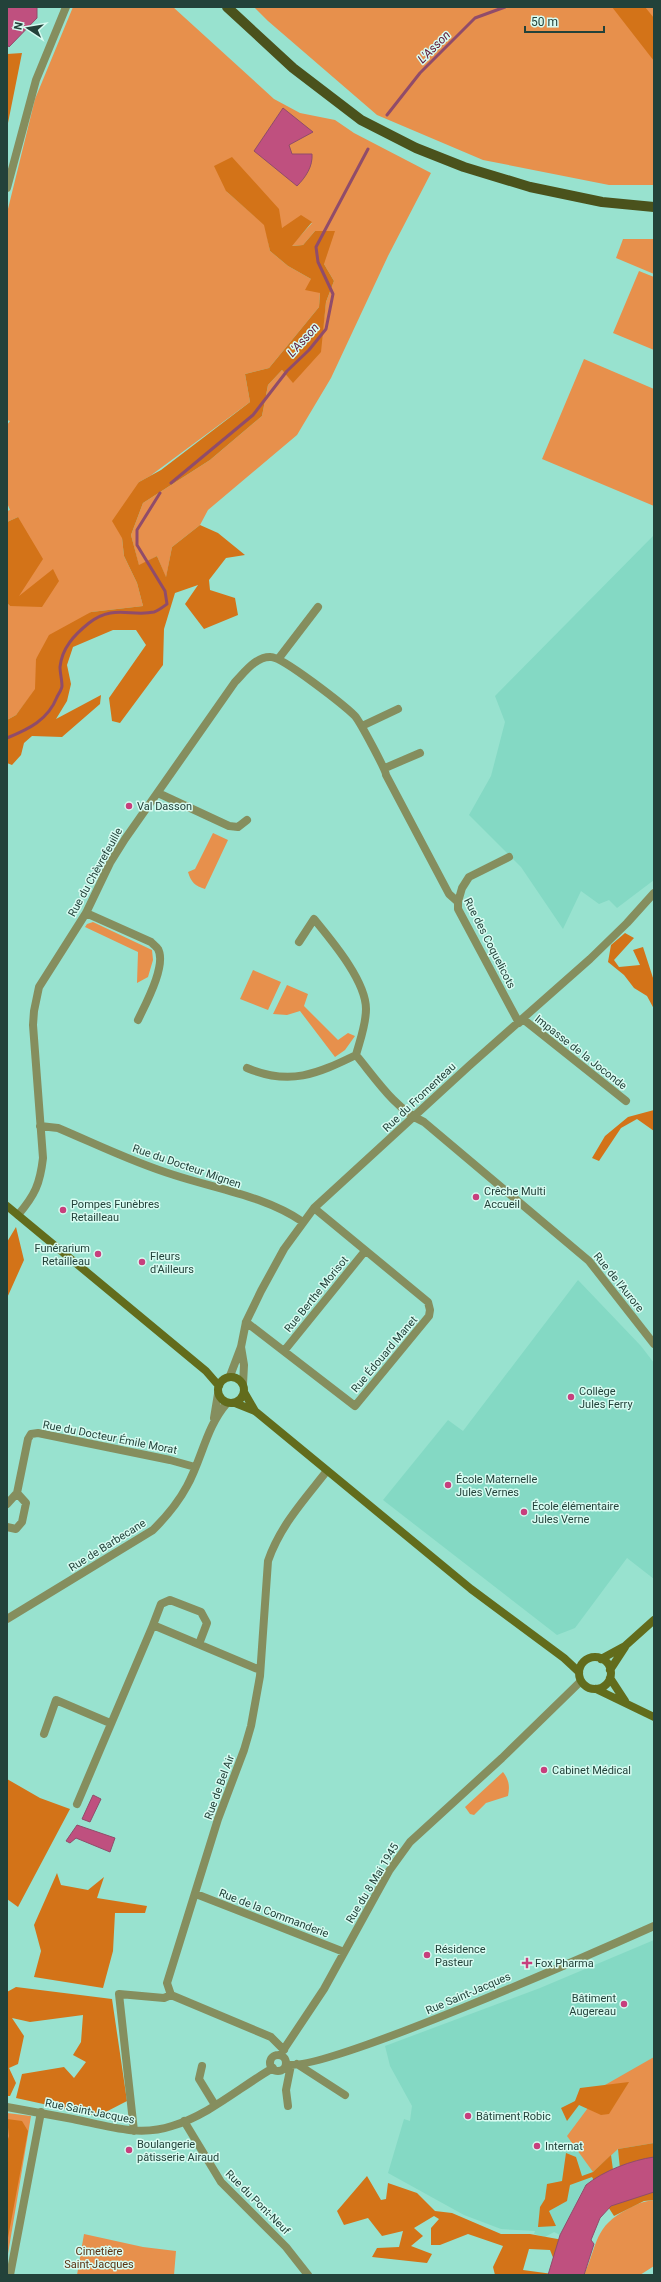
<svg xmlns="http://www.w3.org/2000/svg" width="661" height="2282" viewBox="0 0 661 2282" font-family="Roboto,sans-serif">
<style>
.built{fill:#84d9c4}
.green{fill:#e7904c}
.forest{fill:#d37318}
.water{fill:#bf507f;stroke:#904c6a}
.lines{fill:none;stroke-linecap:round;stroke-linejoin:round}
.stream{stroke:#904c6a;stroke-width:3}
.minor{stroke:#858e5e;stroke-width:8}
.secondary{stroke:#626c1c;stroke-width:8}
.primary{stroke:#4a521c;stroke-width:10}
.poi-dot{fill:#c73f7d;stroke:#d7fbf1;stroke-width:1.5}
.labels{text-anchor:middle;stroke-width:3;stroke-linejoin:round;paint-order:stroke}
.poi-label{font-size:11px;fill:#23423a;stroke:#d7fbf1;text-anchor:start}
.street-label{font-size:11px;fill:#23423a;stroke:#d7fbf1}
.park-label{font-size:11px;fill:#5a3212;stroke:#d7fbf1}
.water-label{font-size:12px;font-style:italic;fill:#5c1436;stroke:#d7fbf1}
</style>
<rect width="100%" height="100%" fill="#98e2cf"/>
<path class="built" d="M654,535v345l-37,28 -8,-8 -10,4 -18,-13 -18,38 -42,-62 -52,-52 22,-39 14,-54 -10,-26z
M578,1280l63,66 13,17v216l-27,-21 -52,70 -18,7 -174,-135 65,-80 15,11z
M654,1940v217l-61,22 -10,10 -23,46 -6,-3 -9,5 -11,-3 1,-3 -34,-2 -37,-14 -76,-42 16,-54 6,2 2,-15 -22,-40 -5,-20 155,-58z"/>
<path class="green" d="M73,7h100l101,92 26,14 35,7 19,13 77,40 -43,83 -57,122 -34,57 -89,75 -8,15 -28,22 -6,31 -9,-22 -18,10 -8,-31 12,-32 67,-43 52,-44 6,-31 14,-15 11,12 27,-30 6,-50 8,-21 -10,-17 -9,-33 -12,14 -12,1 21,-23 -30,5 -56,-37 39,34 5,26 18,15 23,13 9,14 -1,14 -50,61 -24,6 5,28 -100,74 -11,6 -17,56 2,18 13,27 6,23 -52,6 -55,47v30l-20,26 -9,5v-117l3,3 8,-9v-80l-11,5v-11l3,-1 -3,-7v-78l3,-4 -3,-1v-207l28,-114z
M254,7h400v178h-45l-126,-25 -106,-45 -109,-94z
M623,239h31v35l-38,-16z
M639,271l15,6v73l-41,-17z
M584,359l70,30v117l-112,-47z
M213,833l15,7 -23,49c-10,-3 -14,-7 -17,-17l7,-3z
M93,922l59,28 1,10 -5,17 -11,6 1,-31 -53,-25 2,-3z
M253,970l28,12 -13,28 -28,-11z
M287,985l21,9 -4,12 34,34 10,-7 7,3 -10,14 -10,7 -35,-46 -13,4 -14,-1z
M503,1772c6,8 7,14 5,24l-22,7 -12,12 -4,-1 -5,-7z
M654,2057v86l-36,6 -25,23 -26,-36 38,-51z
M7,2113l24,3 -24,144z
M654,2200v66l-14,9h-56c14,-31 10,-49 44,-66 9,-5 16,-8 26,-9z
M84,2234l59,13 33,4 -2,24h-97z"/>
<path class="forest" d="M612,7h33l9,11v43z
M22,53l-15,75v-74z
M232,157l47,52 3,19 19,-13 11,7 -20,24 11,-1 12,-14h20l-11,33 10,17 -8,21 -5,50 -28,31 -11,-13 -14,15 -6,31 -52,44 -67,43 -12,32 8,30 18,-9 9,21 6,-30 28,-22 18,8 27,22 -19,3 -17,22 1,10 25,8 3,17 -34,14 -19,-25 13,-19 -23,8 -11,36 -1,36 -43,58 -8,-2 -3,-23 37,-53 -10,-15h-23l-40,17 -6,18 4,19 -4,17 -11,18 45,-24 -1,9 -38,33 -30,-1 -8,7 -3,12 -9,10 -5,-2v-43l9,-5 19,-26 1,-30 13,-24 42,-23 52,-6 -6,-23 -13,-27 -2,-18 -10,-17 27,-39 22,-12 89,-68 -5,-28 24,-6 50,-61 1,-14 -15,-3 6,-11 -23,-13 -18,-15 -6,-26 -38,-34 -12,-25z
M18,517l25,42 -24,37 34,-27 6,12 -17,26 -32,-1 -3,-3v-81z
M625,933l9,5 -20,22 5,7 21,-2 -7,-15 10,-3 11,34v28l-7,-13 -13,-8 -10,-13 -16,-13 3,-17z
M654,1110v21l-17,-12 -16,9 -22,33 -7,-3 13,-22 23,-19z
M16,1227l8,33 -17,38v-56z
M7,1779l33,19 30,11 -52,98 -11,-8z
M57,1873l4,12 27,5 16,-13 -7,21 50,8 -2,7h-30l-2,38 -10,37 -69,-11 7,-26 -7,-26z
M16,1987l96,12 15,102 -29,15 -82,-18 6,-24 42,-7 10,11 12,-16 -13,-7 8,-13 2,-27 -53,7 -18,-4 12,18 -6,28 -9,4 7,15 -6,13h-3v-104z
M629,2082l-20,32 -8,1 -22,-10 -12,16 -6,-13 14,-7 5,-13z
M7,2119l15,2 6,10 -21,112v-101l2,-6z
M654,2143v57l-10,1 -30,15 -11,-17 19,-10 -4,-40z
M566,2153l10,4 6,19 11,-4 18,-17 3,22 -19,5 -3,-5 -22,8 -3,16 -18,10 7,15 -18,1 2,-20 5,-8 2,-15 15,-3z
M367,2176l14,24 5,-1 2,-16 29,10 18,18 17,2 49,21h29l33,6 -7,25 -6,-15 -21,-1 -6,21 37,5h-65l-2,-8 10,-21 -35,-12 -28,11h-9v-17l8,-9 -5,-3 -20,12 9,8 -12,10 21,8 -5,9 -55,-6 5,-9 22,-1 4,-16 -21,5 -14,-18 -24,7 -7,-14z"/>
<path class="water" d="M7,7h30v11l-28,29 -2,-3z
M283,108l30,24 -24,13 3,9h20c1,12 -6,23 -15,32l-43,-35z
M93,1795l8,4 -11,23 -8,-3z
M77,1825l38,13 -5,14 -34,-14 -6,5 -4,-2z
M654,2157v35l-43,14 -11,12 -9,22 3,4 -10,31h-36l12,-40 26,-50c17,-14 46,-25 68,-28z"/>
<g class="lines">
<path class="stream" d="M387,115l33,-42 55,-55 30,-11
M171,483l82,-68 34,-44 22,-21 17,-21 7,-35 -15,-32 -2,-15 52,-98
M7,738c22,-9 41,-18 50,-41 2,-4 5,-8 5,-11 0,-6 -2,-13 -2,-19 2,-19 14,-32 29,-44 24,-19 42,-6 65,-11 4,-1 9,-5 13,-8l-2,-13 -28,-46v-15l23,-37"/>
<path class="minor" d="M7,188l29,-108 30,-73
M279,658l39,-51
M362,726l36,-17
M385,768l35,-15
M158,793l71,33 9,1 9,-7
M458,902l4,-14 7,-11 40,-20
M86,913l65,29c2,2 6,5 7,7 9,16 -13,56 -20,71
M299,942l15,-23c18,22 52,62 52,90 0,16 -6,31 -10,46 20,24 39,54 68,67l165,139 65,83
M523,1019l103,82
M247,1068c43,18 70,6 109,-13
M40,1126l18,2c38,16 76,35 116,47 43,14 91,21 129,47
M18,1215c17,-20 22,-31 25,-57l-10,-133 1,-14 5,-24 47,-74 24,-50 15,-24 110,-157c9,-9 21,-26 36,-25 12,0 74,49 84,59 5,6 31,54 31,59l63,119 9,8v7l61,114
M246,1322l109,84 74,-90 1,-6 -2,-8 -114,-94
M241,1347l3,18 -1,19
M284,1351l81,-100
M230,1376l11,-29 5,-25 15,-31 23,-42 30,-41 156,-143 120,-106 37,-36 27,-30
M214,1418l4,-24
M7,1504l10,-11 11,-54 3,-5 7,-1 132,27 25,7
M7,1527l9,2 6,-7 4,-19 -9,-10
M7,1619l146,-89c13,-13 25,-27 34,-44 15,-27 19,-59 40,-83
M153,1625l8,-21 9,-4 31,12 6,11 -8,21
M44,1734l12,-34 54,23
M77,1804l76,-179 107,45
M196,1894l148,58
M284,2050l-13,-13 -100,-42 -4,-12 51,-164 26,-69 7,-24 9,-50 8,-115c12,-35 36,-61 58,-89
M280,2055l44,-66 65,-118 21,-29 92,-84 79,-77
M270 2063a8 8 0 1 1 16 0a8 8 0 1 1-16 0Z
M286,2064c31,12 321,-117 368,-138
M297,2064l48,31
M202,2066l-3,13 16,26
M288,2106l-2,-16 5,-25
M7,2107c22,4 44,8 66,12 34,7 66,18 99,7 37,-11 68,-39 101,-58
M184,2121l37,61 65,65 22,28
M134,2131l-15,-137 45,4 7,-3
M10,2275l31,-163"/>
<path class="secondary" d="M7,1206l199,165 13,15
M218 1390a13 13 0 1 1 26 0a13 13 0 1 1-26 0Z
M244,1392l11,19
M235,1403l20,8 216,178 93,69 15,14
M579 1673a16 16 0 1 1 32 0a16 16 0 1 1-32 0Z
M601,1659l24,-13 29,-26
M610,1670l15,-23
M610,1678l15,23
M596,1689l58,28"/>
<path class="primary" d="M227,7l66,61 68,52 55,28 48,19 66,20 72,15 52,5"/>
</g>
<g class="poi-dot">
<circle cx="129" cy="806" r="4"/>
<circle cx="476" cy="1197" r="4"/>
<circle cx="63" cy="1210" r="4"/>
<circle cx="98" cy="1254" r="4"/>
<circle cx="142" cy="1262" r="4"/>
<circle cx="571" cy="1397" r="4"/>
<circle cx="448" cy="1485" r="4"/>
<circle cx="524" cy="1512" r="4"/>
<circle cx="544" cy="1770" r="4"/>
<circle cx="427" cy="1955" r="4"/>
<path d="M525 1957h4v4h4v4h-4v4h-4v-4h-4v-4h4z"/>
<circle cx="624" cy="2004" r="4"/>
<circle cx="468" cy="2116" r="4"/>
<circle cx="537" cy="2146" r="4"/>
<circle cx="129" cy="2150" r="4"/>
</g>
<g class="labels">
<g class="poi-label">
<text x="137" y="810">Val Dasson</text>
<text x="484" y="1195">Crêche Multi<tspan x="484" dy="13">Accueil</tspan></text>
<text x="71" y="1208">Pompes Funèbres<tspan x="71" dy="13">Retailleau</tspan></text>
<text x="90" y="1252" text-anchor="end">Funérarium<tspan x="90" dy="13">Retailleau</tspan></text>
<text x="150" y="1260">Fleurs<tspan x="150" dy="13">d'Ailleurs</tspan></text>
<text x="579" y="1395">Collège<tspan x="579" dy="13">Jules Ferry</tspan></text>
<text x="456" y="1483">École Maternelle<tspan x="456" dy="13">Jules Vernes</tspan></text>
<text x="532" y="1510">École élémentaire<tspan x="532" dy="13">Jules Verne</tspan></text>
<text x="552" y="1774">Cabinet Médical</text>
<text x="435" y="1953">Résidence<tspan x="435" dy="13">Pasteur</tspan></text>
<text x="535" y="1967">Fox Pharma</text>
<text x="616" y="2002" text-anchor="end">Bâtiment<tspan x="616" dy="13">Augereau</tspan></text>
<text x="476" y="2120">Bâtiment Robic</text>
<text x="137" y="2148">Boulangerie<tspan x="137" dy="13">pâtisserie Airaud</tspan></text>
<text x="545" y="2150">Internat</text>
</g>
<g class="street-label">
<text transform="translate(95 872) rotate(-61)" y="4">Rue du Chèvrefeuille</text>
<text transform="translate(490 943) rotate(63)" y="4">Rue des Coquelicots</text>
<text transform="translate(581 1052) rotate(38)" y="4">Impasse de la Joconde</text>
<text transform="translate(419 1097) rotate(-43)" y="4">Rue du Fromenteau</text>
<text transform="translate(187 1166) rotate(19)" y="4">Rue du Docteur Mignen</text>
<text transform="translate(619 1282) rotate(51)" y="4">Rue de l'Aurore</text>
<text transform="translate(316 1294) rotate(-51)" y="4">Rue Berthe Morisot</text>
<text transform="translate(384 1354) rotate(-50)" y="4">Rue Édouard Manet</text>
<text transform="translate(110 1437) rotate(11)" y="4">Rue du Docteur Émile Morat</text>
<text transform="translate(107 1545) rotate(-32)" y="4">Rue de Barbecane</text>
<text transform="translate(219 1787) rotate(-70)" y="4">Rue de Bel Air</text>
<text transform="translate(372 1883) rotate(-59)" y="4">Rue du 8 Mai 1945</text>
<text transform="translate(274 1913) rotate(21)" y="4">Rue de la Commanderie</text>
<text transform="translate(468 1993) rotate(-23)" y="4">Rue Saint-Jacques</text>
<text transform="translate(90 2111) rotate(11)" y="4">Rue Saint-Jacques</text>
<text transform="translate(258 2202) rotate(45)" y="4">Rue du Pont-Neuf</text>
</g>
<g class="park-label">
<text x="99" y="2255">Cimetière<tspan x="99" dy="13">Saint-Jacques</tspan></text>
</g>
<g class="water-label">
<text transform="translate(434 47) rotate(-45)" y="4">L'Asson</text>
<text transform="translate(303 340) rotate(-48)" y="4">L'Asson</text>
</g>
</g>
<rect width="661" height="2282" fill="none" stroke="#23423a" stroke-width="16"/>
<g transform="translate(28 28) rotate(282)" stroke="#d7fbf1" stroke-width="3" paint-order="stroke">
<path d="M0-3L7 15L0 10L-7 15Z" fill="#23423a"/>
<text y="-6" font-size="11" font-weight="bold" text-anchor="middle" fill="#23423a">N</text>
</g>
<path d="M525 26v6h79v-6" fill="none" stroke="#23423a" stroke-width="2"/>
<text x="531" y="26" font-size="12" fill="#23423a" stroke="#d7fbf1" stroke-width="3" paint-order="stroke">50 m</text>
</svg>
